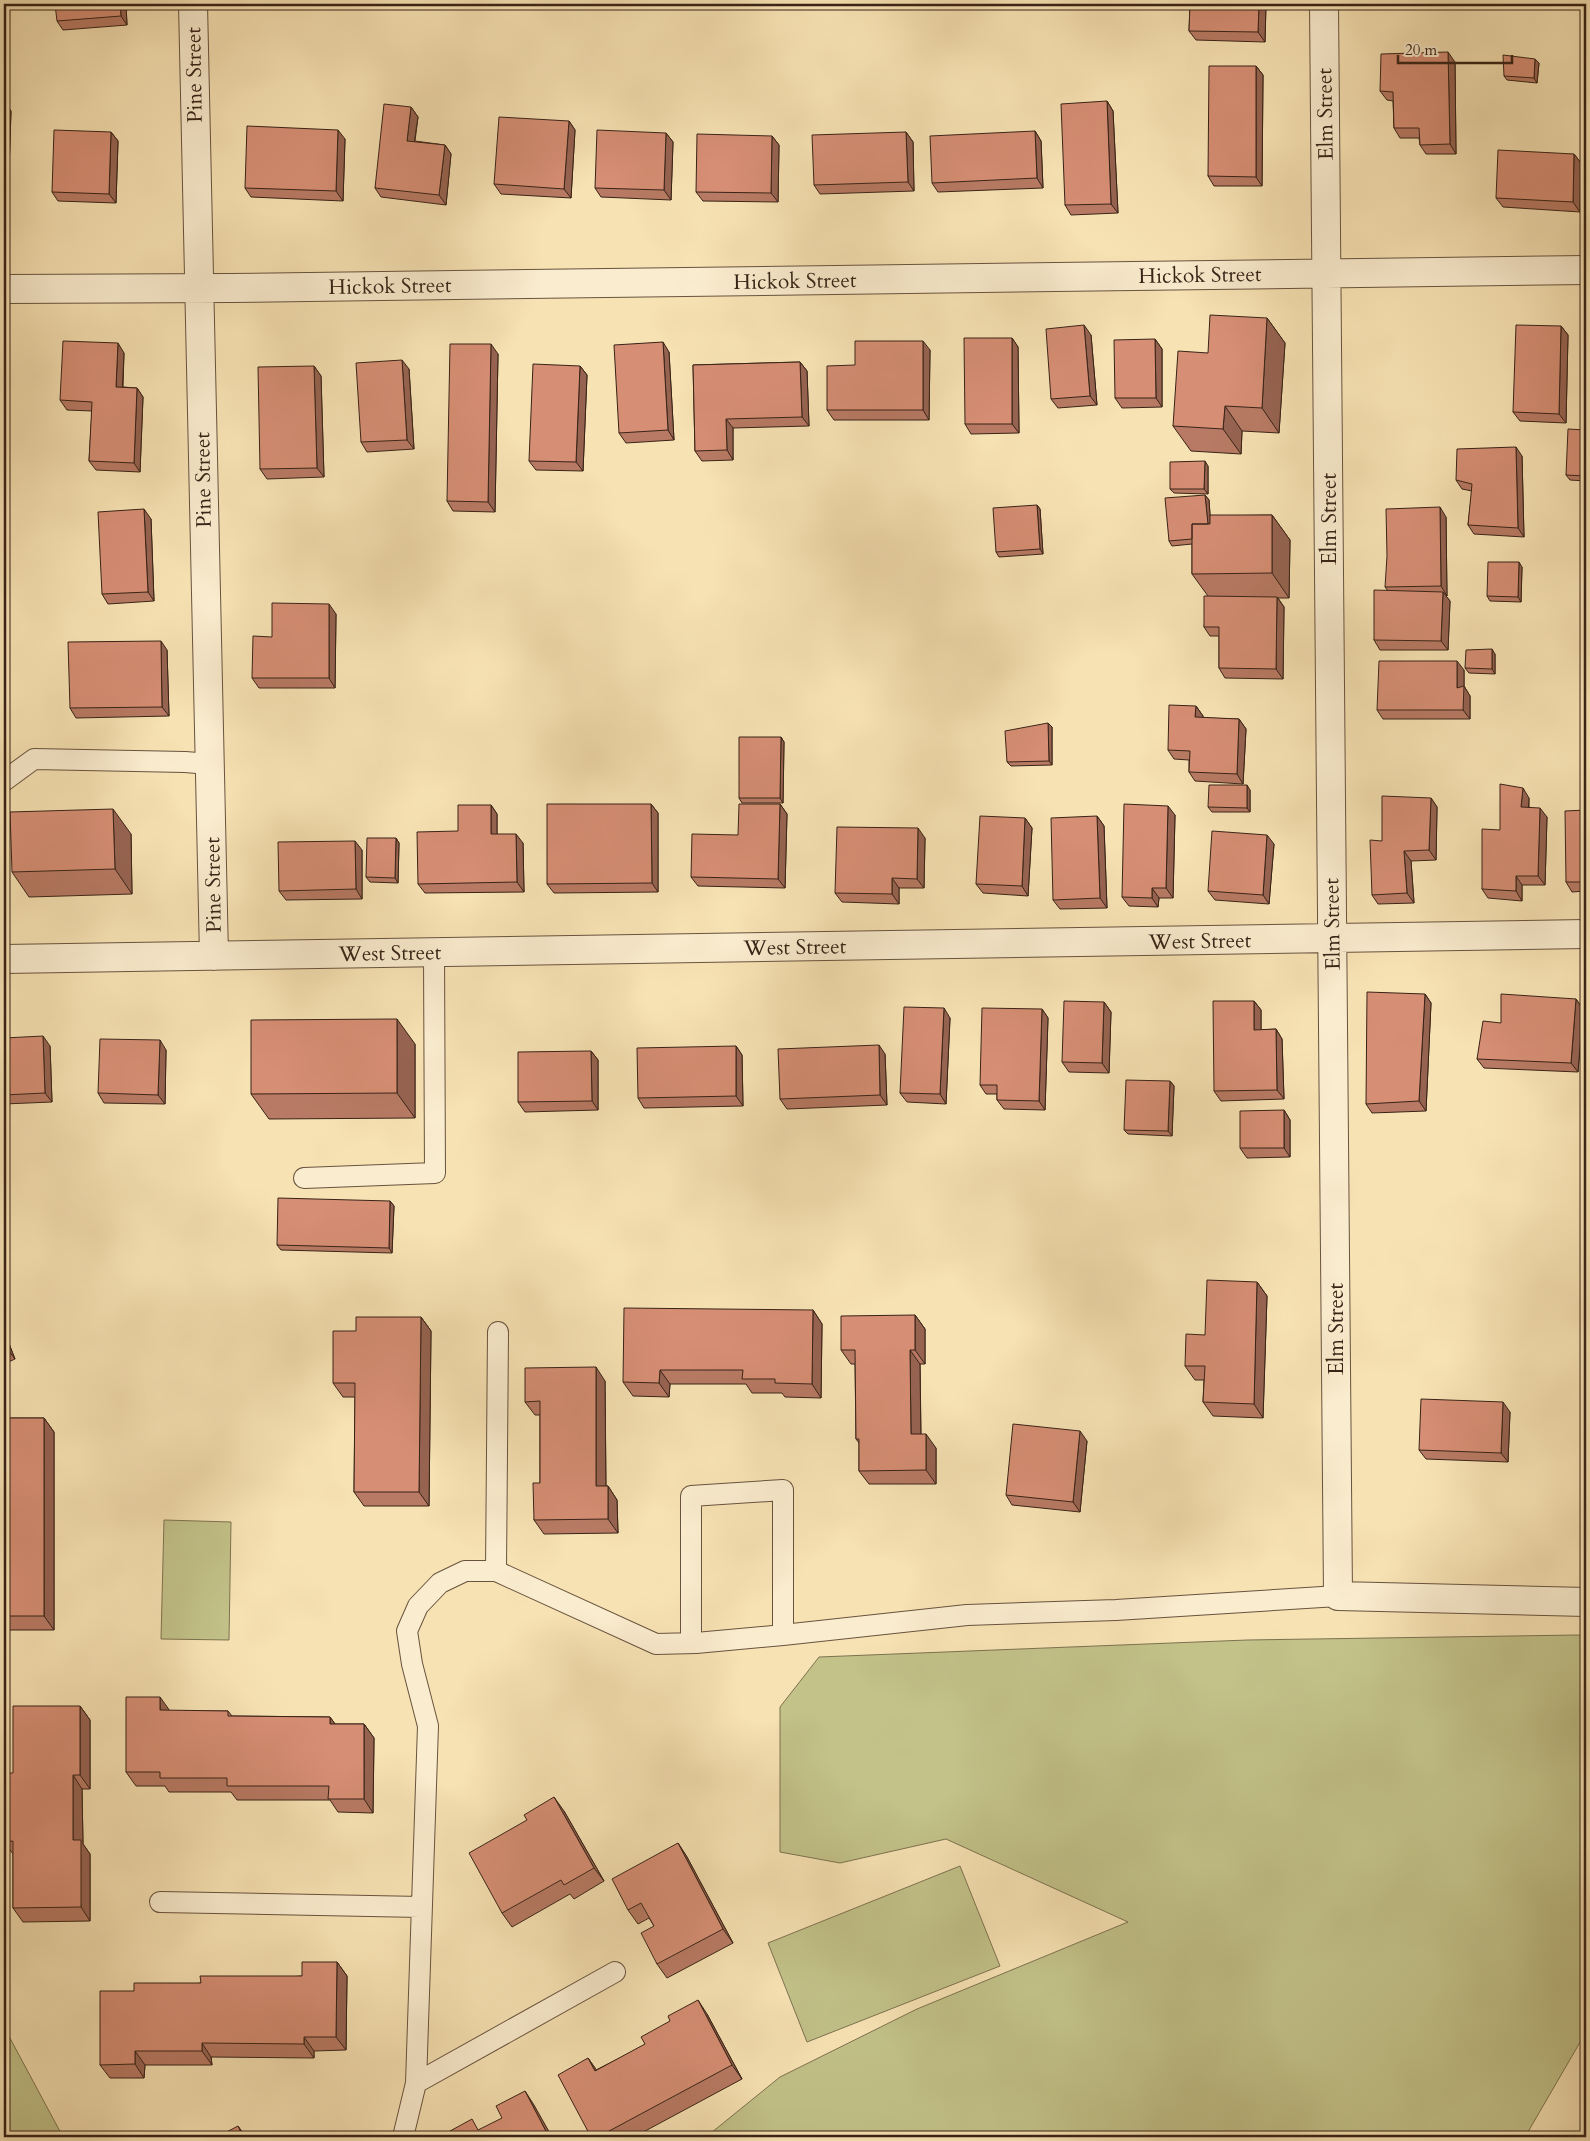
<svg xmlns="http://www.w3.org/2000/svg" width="1590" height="2141" viewBox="0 0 1590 2141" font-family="Cardo,serif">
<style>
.green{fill:#c2c289;stroke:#7d7250}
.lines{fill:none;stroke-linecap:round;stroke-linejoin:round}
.lane-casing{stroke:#68533e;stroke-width:22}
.street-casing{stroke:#68533e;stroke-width:30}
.lane{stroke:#faecce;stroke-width:20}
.street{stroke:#faecce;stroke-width:28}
.wall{fill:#b87a64;stroke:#382317}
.shaded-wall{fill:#966351;stroke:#382317}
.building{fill:#d68e74;stroke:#382317}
.labels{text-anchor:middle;stroke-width:4;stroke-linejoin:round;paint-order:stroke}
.street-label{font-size:21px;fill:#382317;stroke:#faecce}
</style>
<rect width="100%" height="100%" fill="#f7e2b3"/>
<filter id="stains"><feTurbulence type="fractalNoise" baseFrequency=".004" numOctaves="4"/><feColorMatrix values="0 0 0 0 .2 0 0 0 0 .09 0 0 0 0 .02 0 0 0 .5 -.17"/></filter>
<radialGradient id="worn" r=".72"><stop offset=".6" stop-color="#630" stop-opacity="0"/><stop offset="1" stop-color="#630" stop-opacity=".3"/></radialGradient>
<path class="green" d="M164,1520l67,2 -2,118 -68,-1z
M1578,1635l8,2v395l-61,105h-819l74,-60 137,-68 211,-87 -182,-83 -106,24 -60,-11v-145l39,-50 428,-17z
M960,1866l40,100 -193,76 -39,-99z
M4,2027l59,110h-59z"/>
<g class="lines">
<g class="lane-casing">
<path id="lane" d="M4,781l30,-22 151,3 25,2
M304,1178l131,-5 -1,-220
M496,1571l2,-239
M691,1643v-147l92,-6v145
M160,1902l261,5
M416,2083l12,-357 -16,-62 -5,-33 11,-25 22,-23 25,-12h31l160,73 40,-1 87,-8 184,-20 149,-5 222,-14
M403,2137l13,-54 199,-111"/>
</g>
<g class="street-casing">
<path id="street" d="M193,4l21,952
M1324,4l14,1592 248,6
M4,289l226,-1 1356,-18
M4,959l1582,-25"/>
</g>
<use href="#lane" class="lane"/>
<use href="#street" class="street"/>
</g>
<path class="wall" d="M126,4l1,21 -64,5 -6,-9z
M1190,4h76l-1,38 -69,-2 -7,-9z
M1455,62l1,92h-30l-6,-9 -1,-7h-19l-6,-10 -1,-27 -6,-1 -7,-9z
M1539,63l-2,20 -30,-3 -3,-4z
M1256,66l7,9 -1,111h-48l-6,-10z
M1107,101l6,10 5,102 -47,2 -6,-10z
M4,102l7,9 -3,88h-4z
M411,107l7,10 -3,24 30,4 6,9 -5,51 -65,-8 -6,-9z
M569,121l6,9 -4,68 -70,-4 -7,-10z
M1035,131l6,10 2,47 -105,4 -6,-9z
M111,132l7,9 -2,62 -58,-2 -6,-9z
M906,132l7,10 1,49 -94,3 -6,-9z
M666,133l7,9 -2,58 -70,-3 -6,-9z
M772,136l7,9 -1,57 -75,-1 -7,-9z
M345,139l-2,62 -92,-4 -6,-9z
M1574,154l7,9 -1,49 -77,-5 -7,-9z
M1267,318l18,25 -6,90 -37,-2 -1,23 -50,-3 -18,-25 35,-73z
M1561,326l7,9 -2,88 -46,-2 -7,-9z
M1091,335l6,70 -39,3 -7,-9z
M1012,338l6,9 1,86 -48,1 -6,-10z
M1155,339l7,10v58l-40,1 -7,-10z
M930,350l-1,70h-95l-7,-10 28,-45z
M669,352l5,88 -48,3 -7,-10z
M124,353l-1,34 14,1 6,9 -3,75 -44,-2 -7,-9 3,-50 -25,-1 -7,-10z
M498,354l-3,158 -42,-1 -6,-10z
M800,362l7,9 2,55 -76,2v32l-31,1 -7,-10 -2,-86z
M314,366l7,10 3,101 -57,2 -7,-10z
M580,366l7,9 -4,96 -47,-1 -7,-9z
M409,369l5,80 -47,3 -6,-10z
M1586,430v51l-16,-1 -4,-5z
M1522,456l2,81 -50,-3 -6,-9 4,-34 -10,-2 -6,-9z
M1208,466v28l-34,-1 -4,-4z
M1205,495l4,5 1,16 62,-1 18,25 -1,58h-11l6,9 -1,72 -58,-1 -6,-10v-32h-9l-6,-9 4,-31 -16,-22v-30l-20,2 -3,-5z
M1037,505l3,4 3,45 -44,3 -3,-5z
M1446,517l1,79h-1l4,5 -2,49h-68l-6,-10 14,-49 -3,-4z
M151,519l3,82 -46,3 -6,-10z
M1522,567l-1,35 -31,-1 -3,-5z
M336,614l-1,74h-76l-7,-10z
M167,650l2,66 -93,2 -6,-10z
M1495,654v20l-26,-1 -4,-5z
M1464,670v16l6,10v23h-87l-6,-9z
M1196,706l7,10v2l36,1 7,10 -3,55 -48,-3 -6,-9v-12l-15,-1 -6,-9z
M1052,727v38l-41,1 -4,-4z
M781,737l3,5 -1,61h-41l-3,-5z
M1250,790v22h-38l-4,-5z
M1431,798l6,9 -1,53 -25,1 3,42 -36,1 -6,-9z
M1529,798v9l18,10 -2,68h-23v16l-34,-3 -6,-9 18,-59z
M651,804l7,9v79l-104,1 -7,-9z
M780,804l7,10 -2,74 -87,-2 -7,-9 47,-42z
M491,805l6,9v20l26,9 1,49 -99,1 -7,-9 40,-53z
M1586,810v81l-14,1 -6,-10z
M1175,815l-2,83h-14l-1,9 -29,-1 -7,-9z
M1097,816l7,10 3,82 -47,1 -7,-9z
M1025,818l7,10 -4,68 -45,-3 -7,-9z
M131,834l1,60 -103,3 -17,-25z
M396,838l3,5 -1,40 -28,-1 -4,-5z
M925,838l-1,50h-25v16l-57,-2 -7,-9z
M1274,844l-5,60 -54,-4 -7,-9z
M362,850v49l-76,1 -7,-9z
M1425,994l6,9 -5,108 -54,2 -6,-9z
M1576,999l7,10 -5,63 -94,-4 -7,-9 24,-36z
M1254,1001l7,9v20l15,-1 6,10 2,60 -63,2 -7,-10z
M1104,1002l7,10 -2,61 -40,-1 -7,-10z
M1042,1009l6,9 -3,92 -41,-1 -7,-9v-6h-11l-6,-9z
M950,1018l-4,86 -39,-2 -7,-9z
M4,1038l46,8 2,56 -48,2z
M415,1044v74l-146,1 -18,-25z
M736,1046l6,9 1,51 -99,2 -6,-10z
M166,1050l-1,54 -61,-1 -6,-10z
M591,1051l7,9v50l-73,2 -7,-10z
M885,1054l2,51 -100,4 -7,-10z
M1170,1081l4,5 -2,50 -44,-2 -4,-4z
M1284,1110l6,10v37l-43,1 -7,-10z
M390,1201l4,5 -2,47 -111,-3 -4,-5z
M1257,1282l10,14 -4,122 -50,-2 -10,-14 1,-22h-9l-10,-14 20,-31z
M813,1310l9,14 -1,74 -36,-1 -3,-4h-30l-6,-9h-76l-1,13 -36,-1 -10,-14z
M915,1315l10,14v35h-5l1,70 15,14v36h-67l-10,-13v-28l-3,-4 -1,-75h-4l-10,-14z
M421,1317l10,14 -2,175h-65l-10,-14 1,-95h-12l-10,-14z
M4,1331l11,28 -11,5z
M605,1381l1,105h2l9,14 1,33 -74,1 -10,-14 6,-37v-68h-5l-10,-13z
M1510,1412l-2,50 -82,-3 -7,-9z
M4,1418h40l10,14v198h-50z
M1087,1441l-7,71 -68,-7 -6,-10z
M80,1706l10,14v69h-8l1,55 7,10v67l-67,1 -10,-14v-54l-9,-12 9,-69z
M169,1711h59l4,5 98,1 5,7h29l10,14 -1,75 -35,-1 -8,-12h-93l-6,-8h-62l-4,-6h-29l-10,-14z
M564,1811l40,70 -30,18 -4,-5 -58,33 -10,-14z
M678,1843l9,14 46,86 -66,35 -10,-14 -3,-38 -5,-8 -11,6 -10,-14z
M337,1962l10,14 -1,74 -32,1v7l-103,-1 1,8h-67l-1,13h-34l-10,-13 34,-74 67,-8 101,-7z
M707,2014l35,65 -108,58h-43l-3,-79 8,12z"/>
<path class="shaded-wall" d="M120,4h6l1,21 -6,-9z
M1259,4h7l-1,38 -7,-10z
M1448,52l7,10 1,92 -6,-10z
M1535,59l4,4 -2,20 -3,-5z
M1256,66l7,9 -1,111 -6,-9z
M1107,101l6,10 5,102 -7,-9z
M4,102l7,9 -3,88 -4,-6z
M411,107l7,10 -5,33 -6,-9z
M569,121l6,9 -4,68 -7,-9z
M338,130l7,9 -2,62 -7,-10z
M1035,131l6,10 2,47 -6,-10z
M111,132l7,9 -2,62 -7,-9z
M906,132l7,10 1,49 -6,-9z
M666,133l7,9 -2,58 -7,-10z
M772,136l7,9 -1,57 -7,-9z
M445,145l6,9 -5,51 -7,-10z
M1574,154l7,9 -1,49 -7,-10z
M1267,318l18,25 -6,90 -17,-25z
M1084,325l7,10 6,70 -7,-9z
M1561,326l7,9 -2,88 -7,-9z
M1012,338l6,9 1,86 -7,-9z
M1155,339l7,10v58l-6,-9z
M923,341l7,9 -1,70 -6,-10z
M663,342l6,10 5,88 -6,-10z
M118,343l6,10 -2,44 -6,-10z
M491,344l7,10 -3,158 -7,-10z
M402,360l7,9 5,80 -7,-9z
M800,362l7,9 2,55 -7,-9z
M314,366l7,10 3,101 -7,-9z
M580,366l7,9 -4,96 -7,-9z
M137,388l6,9 -3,75 -6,-9z
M1225,406l17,25 -1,23 -18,-25z
M726,419l7,9v32l-6,-10z
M1516,447l6,9 2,81 -6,-9z
M1205,461l3,5v28l-4,-5z
M1205,495l4,5 3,42 -3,-5z
M1037,505l3,4 3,45 -3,-5z
M1440,507l6,10 1,79 -6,-10z
M144,509l7,10 3,82 -6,-9z
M1272,515l18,25 -1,58 -17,-25z
M1519,562l3,5 -1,35 -3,-5z
M1443,592l7,9 -2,49 -7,-9z
M1277,597l7,10 -1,72 -7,-10z
M329,604l7,10 -1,74 -6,-10z
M161,641l6,9 2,66 -7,-9z
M1492,649l3,5v20l-3,-5z
M1457,661l7,9v16l6,10v23l-7,-9 -6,-22z
M1196,706l7,10 -1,11 -7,-10z
M1239,719l7,10 -3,55 -6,-10z
M1048,723l4,4v38l-3,-4z
M781,737l3,5 -1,61 -3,-5z
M1247,785l3,5v22l-3,-4z
M1523,788l6,10 -1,18 -7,-9z
M1431,798l6,9 -1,53 -7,-10z
M651,804l7,9v79l-6,-9z
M780,804l7,10 -2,74 -7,-9z
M491,805l6,9v30l-6,-10z
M1168,806l7,9 -2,83 -7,-10z
M1540,808l7,9 -2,68 -7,-9z
M113,809l18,25 1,60 -17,-25z
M1097,816l7,10 3,82 -7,-10z
M1025,818l7,10 -4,68 -6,-10z
M918,828l7,10 -1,50 -7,-9z
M516,834l7,9 1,49 -7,-10z
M1267,835l7,9 -5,60 -6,-9z
M396,838l3,5 -1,40 -3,-5z
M355,841l7,9v49l-6,-10z
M1404,851l7,10 3,42 -7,-10z
M1516,876l6,9v16l-6,-10z
M892,878l7,10v16l-7,-10z
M1152,888l7,10 -1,9 -6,-9z
M1425,994l6,9 -5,108 -7,-10z
M1576,999l7,10 -5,63 -7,-9z
M1254,1001l7,9v29l-7,-9z
M1104,1002l7,10 -2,61 -7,-10z
M944,1008l6,10 -4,86 -6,-10z
M1042,1009l6,9 -3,92 -6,-9z
M397,1019l18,25v74l-18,-25z
M1276,1029l6,10 2,60 -7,-9z
M43,1036l7,10 2,56 -7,-9z
M160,1040l6,10 -1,54 -7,-9z
M879,1045l6,9 2,51 -7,-10z
M736,1046l6,9 1,51 -7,-10z
M591,1051l7,9v50l-6,-9z
M1170,1081l4,5 -2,50 -4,-5z
M1284,1110l6,10v37l-6,-9z
M390,1201l4,5 -2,47 -3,-5z
M1257,1282l10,14 -4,122 -9,-14z
M813,1310l9,14 -1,74 -9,-14z
M915,1315l10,14v35l-10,-14z
M421,1317l10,14 -2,175 -10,-14z
M4,1331l11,28 -7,-9 -4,-12z
M910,1350l10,14 1,84 -10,-14z
M596,1367l9,14 1,119 -10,-14z
M660,1370l10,14 -1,13 -10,-14z
M1503,1402l7,10 -2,50 -7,-9z
M44,1418l10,14v198l-10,-14z
M1080,1431l7,10 -7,71 -7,-10z
M926,1434l10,14v36l-10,-14z
M608,1486l9,14 1,33 -10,-14z
M160,1697l10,14 -10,-1z
M80,1706l10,14v69l-10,-14z
M330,1717l10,14 -10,-7z
M364,1724l10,14 -1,75 -9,-14z
M73,1775l9,14 1,55 7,10v67l-9,-14 -8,-67z
M554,1797l10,14 40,70 -10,-13z
M678,1843l9,14 46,86 -10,-14z
M337,1962l10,14 -1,74 -10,-13z
M698,2000l9,14 35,65 -10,-14z
M304,2037l10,14v7l-10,-14z
M202,2043l9,14 1,8 -10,-14z
M135,2051l10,14 -1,13 -9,-14z
M588,2058l10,14 -3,-1z
M525,2091l9,14 18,32h-3z
M238,2126l8,11h-3z"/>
<path class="building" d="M55,4h65l1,12 -64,5z
M1190,4h69l-1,28 -69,-1z
M1448,52l2,92 -30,1 -1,-17h-25l-1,-36 -13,-1 1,-37z
M1503,55l32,4 -1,19 -30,-2z
M1209,66h47v111l-48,-1z
M1107,101l4,103 -46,1 -4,-101z
M384,104l27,3 -4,34 38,4 -6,50 -64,-7z
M499,117l70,4 -5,68 -70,-5z
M247,126l91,4 -2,61 -91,-3z
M54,130l57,2 -2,62 -57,-2z
M597,130l69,3 -2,57 -69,-2z
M1035,131l2,47 -105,5 -2,-47z
M906,132l2,50 -94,3 -2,-50z
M697,134l75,2 -1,57 -75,-1z
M1498,150l76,4 -1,48 -77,-4z
M1210,315l57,3 -5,90 -37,-2 -2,23 -50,-3 5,-75 30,2z
M1084,325l6,71 -39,3 -5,-70z
M1516,325l45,1 -2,88 -46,-2z
M964,338h48v86h-47z
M1155,339l1,59h-41l-1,-58z
M63,341l55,2 -2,44 21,1 -3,75 -45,-2 3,-59 -32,-2z
M855,341h68v69h-96v-44l28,-1z
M663,342l5,88 -49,3 -5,-88z
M450,344h41l-3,158 -41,-1z
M402,360l5,80 -46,2 -5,-79z
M800,362l2,55 -76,2 1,31 -32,1 -2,-86z
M533,364l47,2 -4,96 -47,-1z
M314,366l3,102 -57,1 -2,-102z
M1568,429l18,1v46l-20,-1z
M1516,447l2,81 -50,-3 4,-41 -16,-4 1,-31z
M1205,461l-1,28h-34v-27z
M1205,495l3,29h-16v15l-23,2 -4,-43z
M1037,505l3,44 -44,3 -3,-44z
M1440,507l1,79 -56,1 2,-31 -1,-47z
M144,509l4,83 -46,2 -4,-82z
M1210,515h62v58l-80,1v-50h18z
M1488,562h31l-1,35 -31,-1z
M1374,590l69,2 -2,49 -67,-1z
M1204,596l73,1 -1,72 -57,-1v-41h-15z
M272,603l57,1v74h-77l1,-42 19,1z
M161,641l1,66 -92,1 -2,-66z
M1492,649v20l-27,-1 1,-18z
M1379,661h78v27l7,-2 -1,24h-86z
M1169,705l27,1 -1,11 44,2 -2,55 -48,-2 1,-21 -22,-1z
M1048,723l1,38 -42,1 -2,-31z
M739,737h42l-1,61h-41z
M1500,784l23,4 -2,19 19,1 -2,68h-22v15l-34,-2v-60l18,1z
M1209,785h38v23l-39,-1z
M1382,796l49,2 -2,52 -25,1 3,42 -35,2 -2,-55 12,1z
M547,804h104l1,79 -105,1z
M739,804h41l-2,75 -87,-2 1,-43 46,1z
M1124,804l44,2 -2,82h-14v10l-30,-1z
M458,805h33v29h25l1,48 -99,2 -1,-52 41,-1z
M113,809l2,60 -103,3 -2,-60z
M1586,810v72h-20l-1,-71z
M980,816l45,2 -3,68 -46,-2z
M1097,816l3,82 -47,2 -2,-82z
M837,827l81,1 -1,51 -25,-1v16l-57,-1z
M1212,831l55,4 -4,60 -55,-4z
M367,838h29l-1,40 -29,-1z
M355,841l1,48 -77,2 -1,-49z
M1367,992l58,2 -6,107 -53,3z
M1501,994l75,5 -5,64 -94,-4 6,-38 18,2z
M1064,1001l40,1 -2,61 -40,-1z
M1213,1001h41v29l22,-1 1,61 -63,1z
M904,1007l40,1 -4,86 -40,-1z
M982,1008l60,1 -3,92 -42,-1v-15h-17z
M397,1019v74l-146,1v-74z
M43,1036l2,57 -41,2v-57z
M100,1039l60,1 -2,55 -60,-2z
M879,1045l1,50 -100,4 -2,-50z
M736,1046v50l-98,2 -1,-50z
M591,1051l1,50 -74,1v-50z
M1126,1080l44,1 -2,50 -44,-1z
M1284,1110v38h-44v-37z
M278,1198l112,3 -1,47 -112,-3z
M1207,1280l50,2 -3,122 -51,-2 2,-36h-20l1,-32 19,1z
M624,1308l189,2 -1,74 -37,-1v-4h-33l1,-9h-83l-1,13 -36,-1z
M915,1315v35h-5l1,84h15v36l-67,1v-32h-3l-1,-89h-14v-34z
M356,1317h65l-2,175h-65l1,-109h-22v-52h23z
M4,1338l4,12 -4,1z
M596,1367v119h12v33l-74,1 -1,-37h7v-82l-15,1v-34z
M1421,1399l82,3 -2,51 -82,-3z
M4,1418h40v198h-40z
M1013,1424l67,7 -7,71 -67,-7z
M126,1697h34v13l68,1v5l102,1v7h34v75h-36l1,-13h-102v-8h-67v-6h-34z
M13,1706h67v69h-7v65h8v67l-68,1v-67l-9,1v-69h9z
M554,1797l40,71 -30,17 -3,-5 -59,33 -33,-60 58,-33 -3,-5z
M678,1843l45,86 -66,35 -16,-31 13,-7 -13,-23 -13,7 -16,-31z
M302,1962h35l-1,75h-32v7l-102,-1v8h-67v13l-35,1v-74h34v-8h67l-1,-7h102z
M698,2000l34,65 -134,72h-7l-33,-62 30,-17 7,13 50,-27 -4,-7 29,-16 -2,-5z
M525,2091l24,46h-108v-1l31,-17 6,11 24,-12 -6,-12z
M238,2126l5,11h-26z"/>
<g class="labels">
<g class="street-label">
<text transform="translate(194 75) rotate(-91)" y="7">Pine Street</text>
<text transform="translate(1325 114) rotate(-91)" y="7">Elm Street</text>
<text transform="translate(1200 275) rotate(-1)" y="7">Hickok Street</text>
<text transform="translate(795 281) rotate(-1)" y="7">Hickok Street</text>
<text transform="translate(390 286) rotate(-1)" y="7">Hickok Street</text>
<text transform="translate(203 480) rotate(-91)" y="7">Pine Street</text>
<text transform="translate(1329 519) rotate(-90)" y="7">Elm Street</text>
<text transform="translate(213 885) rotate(-91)" y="7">Pine Street</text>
<text transform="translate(1332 924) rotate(-91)" y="7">Elm Street</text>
<text transform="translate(1200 941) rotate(-1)" y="7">West Street</text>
<text transform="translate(795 947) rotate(-1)" y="7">West Street</text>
<text transform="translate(390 953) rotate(-1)" y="7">West Street</text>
<text transform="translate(1336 1329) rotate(-90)" y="7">Elm Street</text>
</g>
</g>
<rect width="1590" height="2141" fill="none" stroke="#f7e2b3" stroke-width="20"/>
<rect x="5" y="5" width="1580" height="2131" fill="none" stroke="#382317" stroke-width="2.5"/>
<rect x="10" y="10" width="1570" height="2121" fill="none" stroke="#382317"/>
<path d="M1398 55v8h114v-8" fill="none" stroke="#382317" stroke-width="2.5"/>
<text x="1405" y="55" font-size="15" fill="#382317" stroke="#faecce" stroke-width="4" paint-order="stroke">20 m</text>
<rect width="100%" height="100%" filter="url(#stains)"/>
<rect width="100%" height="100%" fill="url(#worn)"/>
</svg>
